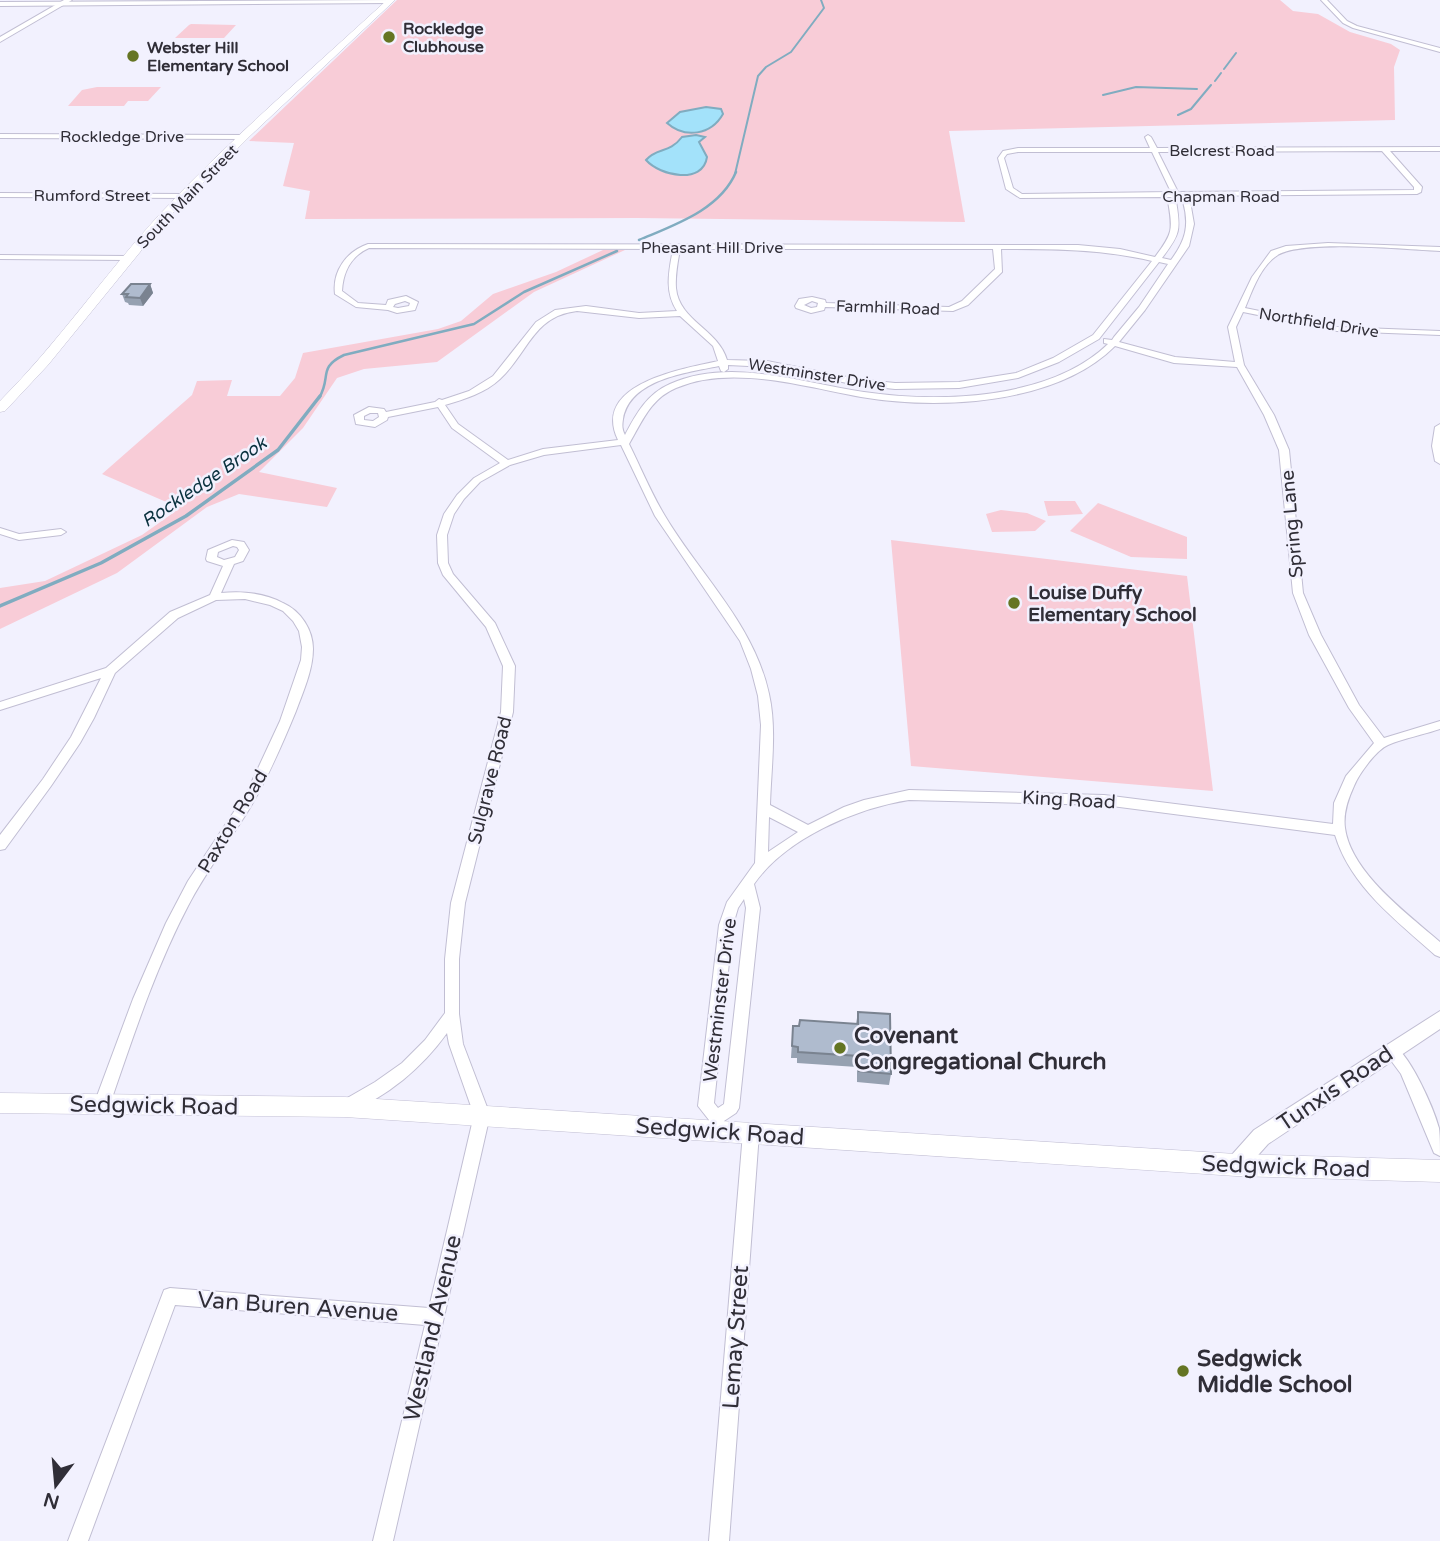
<svg xmlns="http://www.w3.org/2000/svg" width="1440" height="1541" viewBox="0 0 1440 1541" font-family="'Varela Round',sans-serif">
<style>
.green{fill:#f8ccd7}
.water{fill:#a3e2fa;stroke:#80acc0;stroke-width:2}
.lines{fill:none;stroke-linecap:round;stroke-linejoin:round}
.stream-far2{stroke:#80acc0;stroke-width:2}
.stream-far1{stroke:#80acc0;stroke-width:2.5}
.stream{stroke:#80acc0;stroke-width:3.5}
.minor-casing{stroke:#c1bed3;stroke-width:2}
.tertiary-casing{stroke:#c1bed3;stroke-width:2}
.secondary-casing{stroke:#c1bed3;stroke-width:1}
.minor{fill:#fff;fill-rule:evenodd}
.tertiary{fill:#fff;fill-rule:evenodd}
.secondary{fill:#fff;fill-rule:evenodd}
.wall{fill:#96a1b1}
.shaded-wall{fill:#7a8390}
.building{fill:#afbbce;stroke:#7a8390;stroke-width:2}
.poi-dot{fill:#657523;stroke:#f2f1fe;stroke-width:2.5}
.labels{text-anchor:middle;stroke-width:5;stroke-linejoin:round;paint-order:stroke}
.far-poi-label{font-size:16px;font-weight:bold;fill:#302e37;stroke:#f2f1fe;text-anchor:start}
.far-street-label{font-size:16px;fill:#302e37;stroke:#f2f1fe}
.far-water-label{font-size:18px;font-style:italic;fill:#0a313e;stroke:#f2f1fe}
.street-label{font-size:19px;fill:#302e37;stroke:#f2f1fe}
.poi-label{font-size:19px;font-weight:bold;fill:#302e37;stroke:#f2f1fe;text-anchor:start}
.near-poi-label{font-size:23px;font-weight:bold;fill:#302e37;stroke:#f2f1fe;text-anchor:start}
.near-street-label{font-size:23px;fill:#302e37;stroke:#f2f1fe}
</style>
<rect width="100%" height="100%" fill="#f2f1fe"/>
<path class="green" d="M397,0h883l13,11 25,3 32,18 41,12 9,6 -6,17 1,53 -446,11 16,91 -328,-4 -332,1 5,-28 -27,-5 11,-43 -45,-2z
M189,25l2,-1 45,1 -12,13h-49z
M97,87h64l-13,14h-20l-4,5h-56l14,-16z
M603,250h22l-91,42 -97,70 -73,7 -27,9 -34,50 -44,44 78,16 -10,19 -88,-13 -32,13 -90,66 -117,56v-41l45,-7 97,-46 38,-27 -78,-34 90,-79 5,-14 35,-1 -5,16h53l15,-18 8,-25 135,-24 23,-8 32,-27 63,-22z
M1044,501h31l8,13 -35,2z
M1098,503l89,34v22l-56,-2 -61,-26z
M1001,510l26,3 19,8 -11,10 -43,1 -6,-18z
M891,540l296,36 26,215 -302,-25z"/>
<path class="water" d="M706,107l15,2 2,5c-12,21 -38,25 -56,9l13,-11z
M696,135l9,2 -6,5 8,15c-4,28 -47,19 -61,3 11,-13 23,-6 36,-23z"/>
<g class="lines">
<path class="stream-far2" d="M1224,69l12,-16
M1215,81l6,-8
M1103,95l33,-8 61,2
M1178,115l13,-6 20,-24
M735,174l23,-98 8,-9 25,-15 33,-44 -3,-8"/>
<path class="stream-far1" d="M639,240c35,-15 81,-30 97,-68
M319,398c13,-21 -2,-30 25,-43l130,-31 50,-32 93,-41"/>
<path class="stream" d="M0,606l101,-43 85,-47 92,-66 42,-54"/>
<g class="minor-casing">
<path id="minor" d="M392,0l-2,3 -390,3v-4z
M1321,0h6l20,21 10,5 83,22v4l-87,-24 -10,-5z
M0,134l244,1 3,2 -3,2 -244,-1z
M1148,135l3,2 6,11 283,-1v4h-50l32,36 -1,5 -4,2 -235,2 8,5 4,23 -5,22 -44,64 -26,32 56,15 60,5 -7,-35 24,-50 19,-26 15,-5 42,-3 112,4v4c-32,-1 -143,-13 -165,6 -15,11 -23,34 -30,51l92,19 103,4v4l-103,-4 -94,-19 -7,15 8,38 30,50 15,35 14,143 18,42 38,70 25,33 56,-17v8c-17,6 -36,9 -52,16 -12,5 -29,29 -34,41 -6,13 -11,27 -9,42 6,45 63,86 95,114v15l-5,-2c-39,-35 -84,-68 -100,-120l-231,-30 -195,-5c-53,8 -124,39 -155,84l6,24 -21,200 -3,5 -12,8 -3,14 -5,2 -5,-2 -3,-5 1,-10 -11,-14 21,-181 8,-23 28,-39 6,-138 -3,-29 -7,-27 -11,-28 -85,-125 -34,-71 -77,10 -34,10 -30,17 -16,17 -10,15 -7,21 1,28 5,11 42,49 20,43 -2,46 -48,191 -6,56v55l4,30 27,71 -97,426h-20l52,-216 -250,-20 -87,236h-20l96,-251 6,-2 259,20 45,-193 -25,-71 -2,-11c-25,35 -60,64 -100,80l-5,-2 -3,-5 3,-5 33,-19 27,-19 23,-23 20,-27v-54l6,-56 50,-191 2,-46 -17,-39 -43,-52 -5,-12 -1,-28 7,-21 13,-19 17,-17 26,-15 -48,-35 -14,-21 -50,10 -1,3 -12,7 -19,-3 -2,-9 15,-8 15,2 2,3 49,-10 4,-3 3,1 27,-9 24,-15 43,-54 19,-12 31,-4 53,7 38,-2c-13,-20 -8,-40 -4,-62l-304,-1c-18,8 -26,24 -27,43l16,12 28,2 2,-5 18,-4 12,6 -3,8 -18,3 -9,-3 -32,-3 -21,-13c-3,-23 12,-43 33,-50l710,1 42,4 35,8c18,-24 18,-27 13,-56l4,-4 -152,1 -14,-9 -8,-31 5,-7 15,-3h132l-5,-11zM1382,151l32,36v3l-236,2 -20,-40zM1018,152h134l19,40 -149,2 -9,-6 -9,-30 3,-4zM1177,199l6,3c7,24 2,39 -12,58l-9,-2c18,-24 19,-27 14,-57zM680,249h313l2,20 -33,32 -13,6 -123,-4 -1,-3 -13,-3 -13,2 -4,7 1,2 15,5 13,-3 1,-3 128,4 15,-6 34,-33 -1,-23c51,0 101,0 151,12l-59,74 -40,23 -37,15 -57,9 -64,1 -38,-4 -90,-18 -40,-1c-9,-31 -48,-39 -51,-72 -1,-13 2,-27 4,-39zM1159,262l9,2 -29,43 -25,30 -2,3 -8,-1v4l4,1c-58,56 -169,59 -244,48 -62,-9 -134,-35 -194,-8 -23,10 -34,30 -45,51 -3,-6 -3,-9 -2,-16 7,-40 63,-46 96,-53l2,5 3,1 4,-3v-4l39,2 90,18 38,4 64,-1 59,-10 41,-16 40,-23zM405,301l5,2 -1,3 -11,2 -5,-1 2,-3zM812,301l6,2 -1,4 -6,1 -7,-3zM577,311l62,7 41,-2 33,30 5,15c-36,8 -127,23 -100,79l-75,9 -35,11 -50,-36 -13,-19c20,-6 40,-12 55,-26 28,-26 33,-63 77,-68zM1115,346l59,17 63,4 27,48 15,35 14,143 16,42 40,73 25,35 -28,33 -12,27 -1,21 -229,-29 -195,-5 -45,10 -20,7 -36,18 -38,-20c1,-36 7,-76 -1,-111 -15,-70 -69,-119 -104,-178 -14,-23 -24,-48 -36,-72 13,-22 21,-45 47,-56 55,-24 129,-1 185,9 77,13 195,8 254,-51zM370,413h8l1,4 -6,4 -9,-1v-4zM769,817l29,15 -30,20zM744,899l2,9 -22,196 -6,4 -4,-5 19,-178 5,-17z
M0,193l184,1 4,2 -4,2 -184,-1z
M0,255l126,1 4,2 -4,2 -126,-1z
M1440,424v40l-5,-3 -3,-15 3,-19z
M0,528l19,6 42,-5 5,3 -5,3 -42,5 -19,-6z
M232,540l12,2 5,8 -6,11 -9,3 -13,29c21,-2 44,0 62,10 18,8 30,27 30,46 0,21 -10,43 -17,62 -14,34 -29,69 -48,100 -20,32 -43,62 -60,95 -33,63 -55,131 -78,198l-3,5 -5,2 -5,-2 -3,-5 39,-105 33,-76 22,-42 59,-89 33,-71 21,-61 1,-13 -3,-16 -6,-10 -10,-10 -13,-6 -25,-6 -29,1 -38,18 -63,55 -21,45 -14,25 -29,43 -46,63 -5,1v-15l43,-56 28,-42 30,-59 -101,32v-8l106,-34 64,-56 40,-17 13,-29 -16,-5 -1,-2 2,-9zM233,546l4,1 2,3 -4,7 -11,3 -7,-3 1,-5z
M1391,1044c18,7 43,65 48,84 1,8 1,19 1,28l-6,-3 -33,-79 -17,-23 2,-5z
M751,1126l5,2 3,5 -30,408h-20l34,-408 3,-5z"/>
</g>
<g class="tertiary-casing">
<path id="tertiary" d="M64,0h8l-72,42v-5z
M1440,1011v18l-172,115 -25,28 -7,3 -7,-3 -3,-7 3,-7 25,-28z"/>
</g>
<g class="secondary-casing">
<path id="secondary" d="M387,0h8l-145,136 -83,83 -119,146 -43,46 -5,1v-11c58,-58 104,-126 159,-186 71,-76 151,-144 228,-215z
M0,1093l345,4 891,57 204,6v22l-204,-6 -891,-59 -345,-4z"/>
</g>
<use href="#minor" class="minor"/>
<use href="#tertiary" class="tertiary"/>
<use href="#secondary" class="secondary"/>
</g>
<path class="wall" d="M150,284l3,9 -10,13 -14,-1 -1,-2 -3,-1 -3,-8z
M858,1012l33,62 -2,11 -32,-3v-15l-60,-4v-5h-6l2,-32 63,-2z"/>
<path class="shaded-wall" d="M150,284l3,9 -10,13 -3,-8z"/>
<path class="building" d="M131,284h19l-10,14 -14,-1 2,-3h-6z
M858,1012l32,2 1,60 -32,-3v-15l-61,-4v-5l-6,-1 1,-20h6l1,-6 58,4z"/>
<g class="poi-dot">
<circle cx="389" cy="37" r="7"/>
<circle cx="133" cy="56" r="7"/>
<circle cx="1014" cy="603" r="7"/>
<circle cx="840" cy="1048" r="7"/>
<circle cx="1183" cy="1371" r="7"/>
</g>
<g class="labels">
<g class="far-poi-label">
<text x="403" y="34">Rockledge<tspan x="403" dy="18">Clubhouse</tspan></text>
<text x="147" y="53">Webster Hill<tspan x="147" dy="18">Elementary School</tspan></text>
</g>
<g class="far-street-label">
<text x="122" y="142">Rockledge Drive</text>
<text x="1222" y="156">Belcrest Road</text>
<text x="92" y="201">Rumford Street</text>
<text transform="translate(187 196) rotate(-46)" y="6">South Main Street</text>
<text x="1221" y="202">Chapman Road</text>
<text x="712" y="253">Pheasant Hill Drive</text>
<text transform="translate(888 307) rotate(2)" y="6">Farmhill Road</text>
<text transform="translate(1319 322) rotate(9)" y="6">Northfield Drive</text>
<text transform="translate(817 374) rotate(9)" y="6">Westminster Drive</text>
</g>
<g class="far-water-label">
<text transform="translate(204 482) rotate(-34)" y="6">Rockledge Brook</text>
</g>
<g class="street-label">
<text transform="translate(1291 524) rotate(-95)" y="7">Spring Lane</text>
<text transform="translate(489 780) rotate(-76)" y="7">Sulgrave Road</text>
<text transform="translate(1069 799) rotate(3)" y="7">King Road</text>
<text transform="translate(232 821) rotate(-59)" y="7">Paxton Road</text>
<text transform="translate(719 1000) rotate(-83)" y="7">Westminster Drive</text>
</g>
<g class="poi-label">
<text x="1028" y="599">Louise Duffy<tspan x="1028" dy="22">Elementary School</tspan></text>
</g>
<g class="near-poi-label">
<text x="854" y="1043">Covenant<tspan x="854" dy="26">Congregational Church</tspan></text>
<text x="1197" y="1366">Sedgwick<tspan x="1197" dy="26">Middle School</tspan></text>
</g>
<g class="near-street-label">
<text transform="translate(1335 1088) rotate(-34)" y="8">Tunxis Road</text>
<text transform="translate(154 1105) rotate(1)" y="8">Sedgwick Road</text>
<text transform="translate(720 1131) rotate(4)" y="8">Sedgwick Road</text>
<text transform="translate(1286 1166) rotate(2)" y="8">Sedgwick Road</text>
<text transform="translate(298 1306) rotate(4)" y="8">Van Buren Avenue</text>
<text transform="translate(432 1328) rotate(-77)" y="8">Westland Avenue</text>
<text transform="translate(735 1337) rotate(-86)" y="8">Lemay Street</text>
</g>
</g>
<g transform="translate(56 1485) rotate(196)" stroke="#f2f1fe" stroke-width="5" paint-order="stroke">
<path d="M0-5L12 26L0 18L-12 26Z" fill="#302e37"/>
<text y="-10" font-size="19" font-weight="bold" text-anchor="middle" fill="#302e37">N</text>
</g>
</svg>
